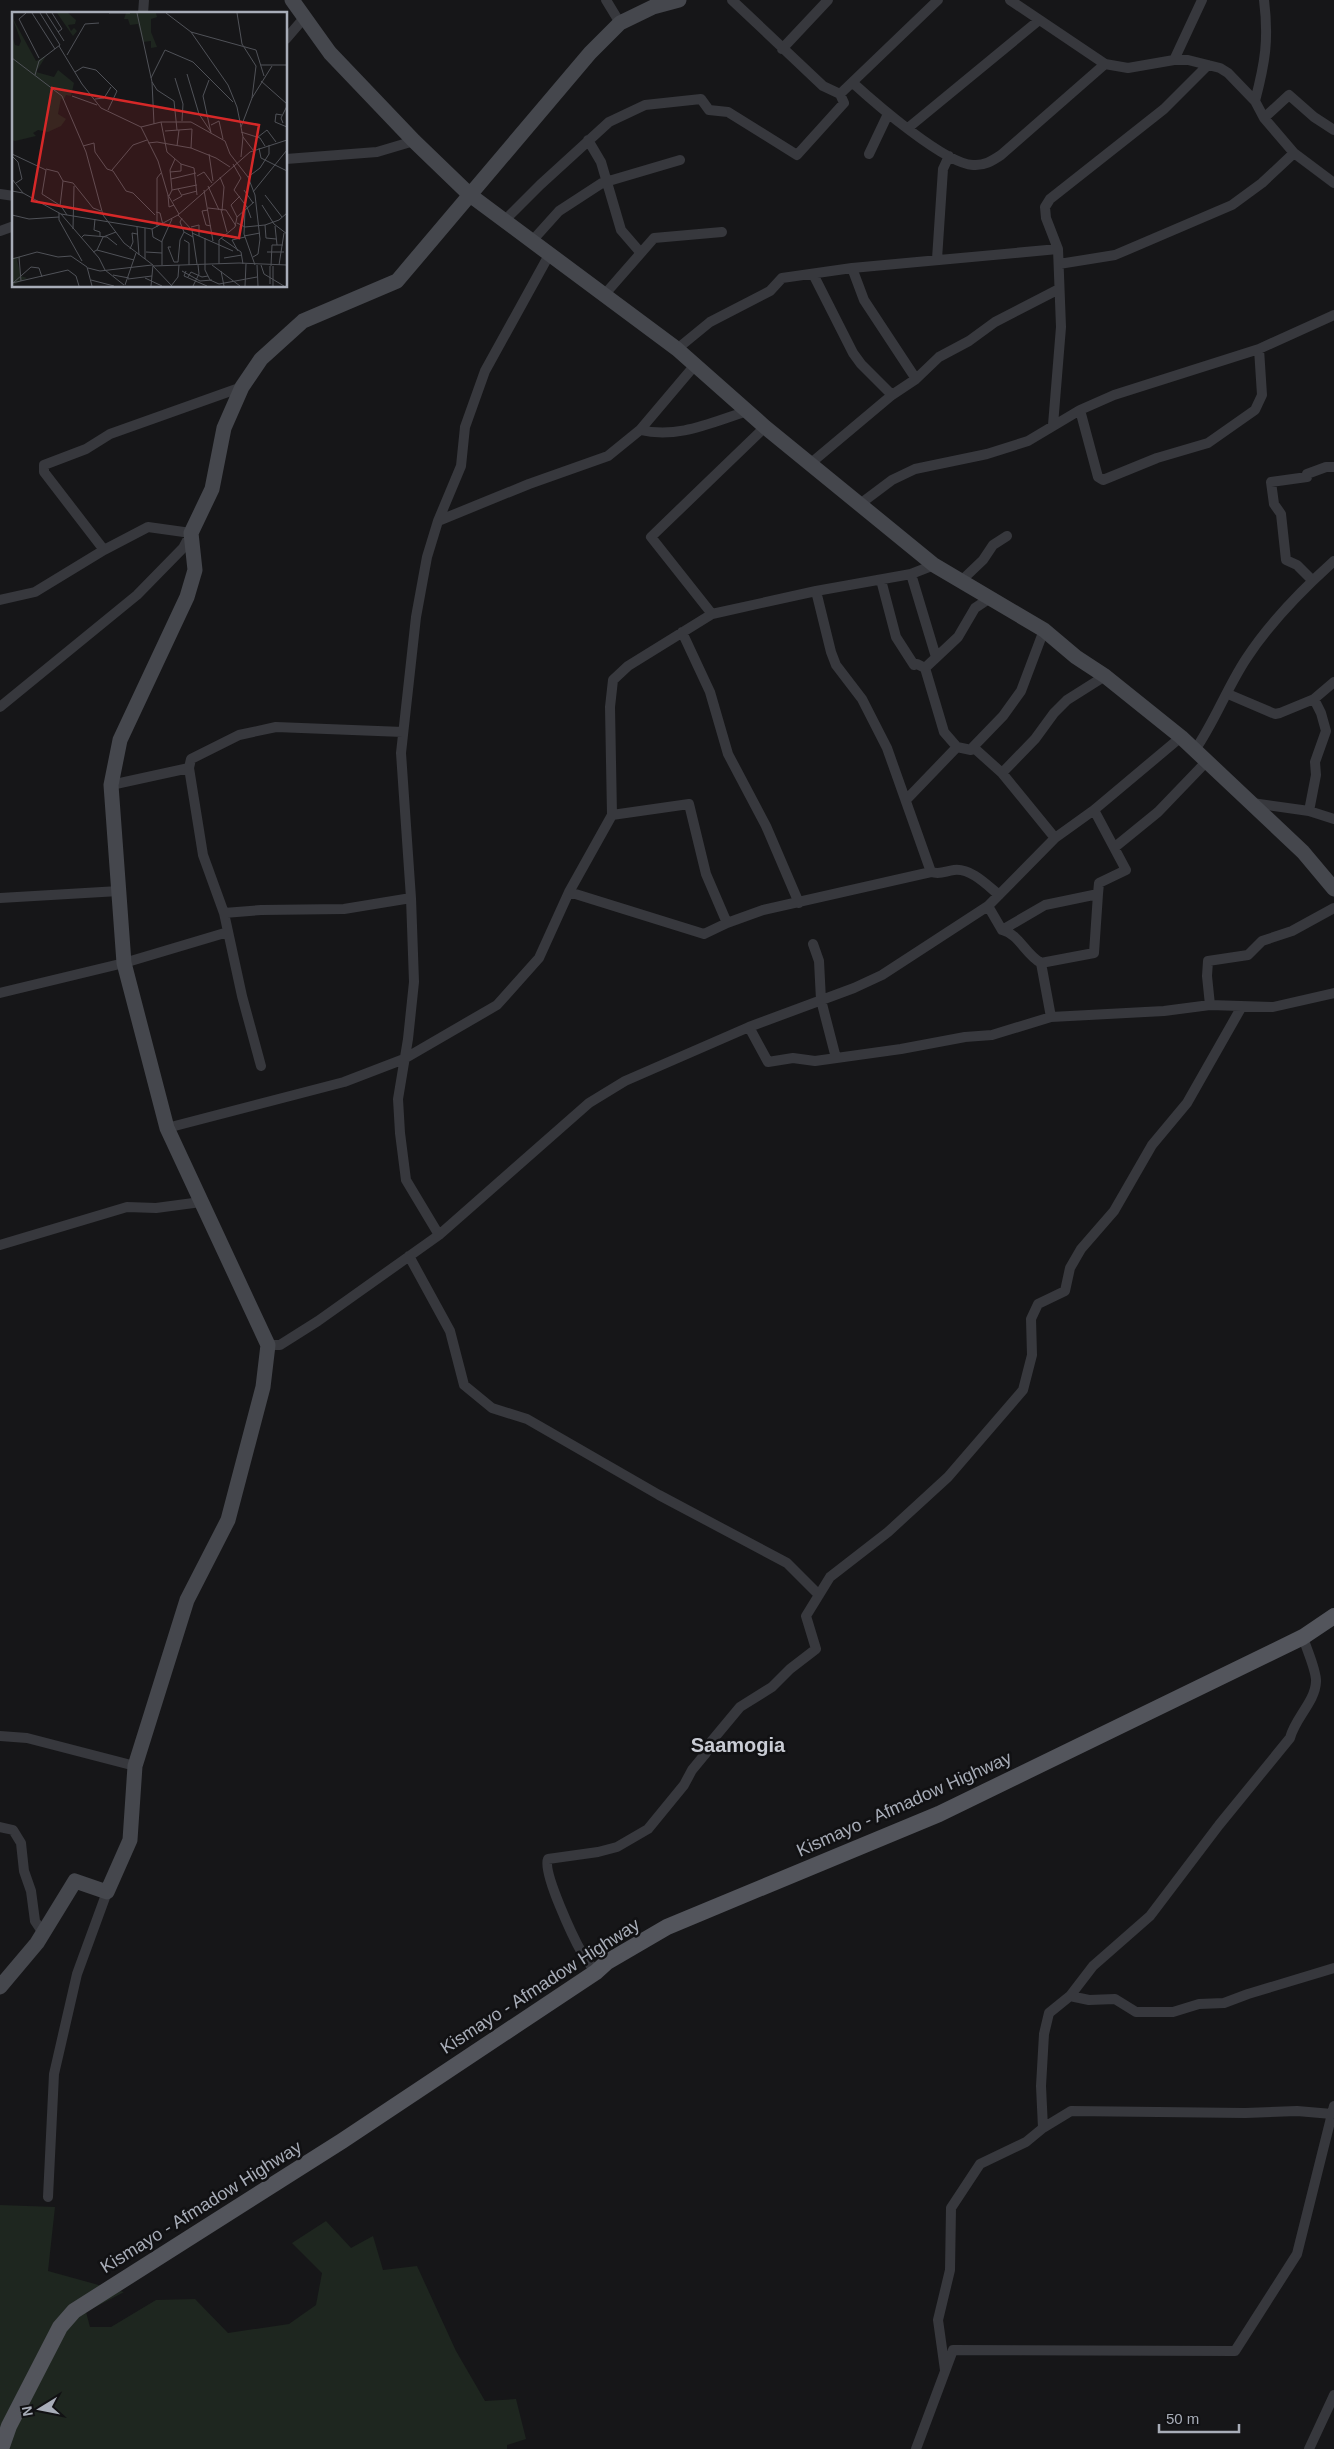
<svg xmlns="http://www.w3.org/2000/svg" width="1334" height="2449" viewBox="0 0 1334 2449" font-family="Arial,sans-serif">
<style>
.green{fill:#1e261f}
.lines{fill:none;stroke-linecap:round;stroke-linejoin:round}
.street{stroke:#37383d;stroke-width:10}
.secondary{stroke:#45474d;stroke-width:15}
.primary{stroke:#53555c;stroke-width:16}
.labels{text-anchor:middle;stroke-width:5;stroke-linejoin:round;paint-order:stroke}
.street-label{font-size:18px;fill:#a8adb8;stroke:#111113}
.quarter-label{font-size:20px;font-weight:bold;fill:#c9ccd4;stroke:#111113}
.inset-road{fill:none;stroke:#505258;stroke-width:1}
.view{fill:#d62828;fill-opacity:0.15;stroke:#d62828;stroke-width:2.5}
.inset-edge{fill:none;stroke:#a8adb8;stroke-width:2.5}
</style>
<rect width="100%" height="100%" fill="#161618"/>
<path class="green" d="M0,2205l55,2 -7,64 76,21 -38,20 4,15h21l45,-27 39,-1 33,34 61,-9 27,-19 6,-32 -30,-30 34,-22 25,27 22,-12 10,34 34,-4 39,85 29,50 31,-2 10,40 -19,6v4h-507z"/>
<g class="lines">
<path class="street" d="M606,0l14,23
M732,0l91,86 17,8
M1010,0l95,64 23,4 46,-8h14l32,8 8,5 27,28 9,17 30,35 40,30
M143,14l1,-14
M286,39l18,-21
M782,49l46,-49
M1174,60l28,-60
M853,83c22,20 92,81 120,82 11,1 19,-4 28,-10l104,-91
M1255,101c10,-38 14,-61 9,-101
M1264,118l25,-23 25,22 20,13
M908,128l130,-107
M588,140l13,22 20,68 19,22
M869,154l19,-40
M286,159l91,-7 37,-11
M0,194l14,2
M504,221l36,-36 69,-63 36,-17 56,-6 8,11 19,2 69,43 47,-52 -4,-9 98,-94
M0,231l14,-5
M532,241l27,-30 43,-28 78,-23
M937,259l6,-90 6,-13
M1059,264l56,-9 117,-50 30,-22 32,-30
M852,268l12,32 52,79
M813,274l40,79 8,11 31,31
M605,294l49,-56 68,-6
M677,349l33,-27 60,-31 12,-13 70,-10 206,-19
M1080,410l18,67 5,3 54,-22 51,-15 47,-33 7,-15 -3,-46
M1053,425l8,-98 -3,-78 -12,-31 -1,-11 5,-8 114,-90 44,-44
M640,430l55,-65
M811,463l81,-68 24,-16 23,-22 30,-16 26,-19 64,-33
M860,504l32,-24 23,-11 72,-15 41,-13 52,-31 34,-15 145,-46 75,-34
M438,521l91,-37 79,-28 32,-26c39,9 72,-8 108,-19
M104,550l-60,-78v-7l42,-16 24,-15 132,-47
M911,574l25,83
M881,580l15,57 18,28 3,-1 8,4 19,64 13,15
M1312,580l-15,-15 -11,-5 -5,-46 -7,-10 -3,-22 36,-5v-3l19,-7h8
M961,581l22,-21 10,-15 14,-9
M816,591l15,61 5,13 26,34 25,49 44,124
M0,600l35,-8 69,-42 44,-23 43,6 -8,15 -46,47 -137,112
M712,614l-61,-77 114,-110
M682,632l28,60 18,62 38,72 33,77
M925,668l33,-31 17,-29 15,-10
M1228,694l47,20 5,-1 34,-14 20,-17
M973,747l30,-31 18,-25 23,-61
M1195,750c20,-29 32,-62 51,-91 22,-34 58,-71 88,-98
M1002,773l33,-34 19,-26 13,-13 38,-24
M111,785l78,-17
M906,800l51,-53 14,3 2,-3 29,26 53,65
M1252,803l57,8 25,8
M1309,811l7,-36 -1,-13 11,-31 -5,-18 -7,-14
M612,815l77,-11 17,70 21,49
M1115,847l43,-35 49,-51
M569,892l135,42 23,-11 36,-13 168,-38c10,3 14,-1 23,-2 17,-2 33,15 45,25
M0,898l119,-7
M988,906l14,24 43,-25 53,-11 1,-11 27,-13 -32,-60
M224,913l37,-3 83,-1 67,-11
M1002,930c17,4 23,24 39,33l10,54
M813,944l6,17 2,39 15,58
M1041,963l53,-10 4,-59
M0,993l124,-30 104,-31
M1210,1005l-3,-29 1,-15 40,-6 14,-14 30,-10 42,-23
M749,1027l19,35 25,-4 22,3 86,-12 64,-12 27,-2 59,-18 113,-6 46,-6 63,2 61,-14
M261,1066l-19,-70 -18,-83 -21,-58 -14,-87 2,-9 48,-24 37,-8 127,5
M167,1128l177,-46 60,-23 93,-54 42,-47 30,-66 43,-77 -2,-108 3,-27 15,-14 84,-52 104,-23 95,-17 23,-9
M439,1235l-33,-55 -6,-47 -2,-34 10,-60 6,-57 -3,-84 -10,-145 15,-136 11,-60 11,-36 23,-55 4,-39 20,-56 64,-116
M0,1245l127,-38 29,1 45,-6
M409,1256l41,75 14,54 28,23 35,11 132,76 128,68 32,32
M268,1345h12l38,-24 121,-86 150,-132 36,-22 124,-54 105,-39 28,-13 106,-69 67,-68 39,-28 87,-73
M0,1736l27,2 108,28
M0,1827l13,3 8,13 3,28 7,20 4,30 8,12
M596,1972c-5,-6 -10,-12 -14,-19 -8,-14 -40,-81 -34,-94l50,-7 19,-5 31,-18 36,-44 8,-15 14,-17 -1,-4 35,-42 32,-20 18,-18 26,-20 -10,-33 24,-39 58,-45 60,-55 75,-87 9,-35 -1,-36 7,-15 27,-13 5,-23 11,-19 33,-38 38,-66 35,-42 54,-95
M1070,1996l19,4 26,-1 21,13h37l26,-8 25,-1 24,-9 86,-26
M1043,2128l28,-17 174,2 52,-2 35,3
M48,2197l6,-123 23,-100 30,-82
M945,2370l-7,-50 12,-50 1,-62 29,-44 46,-22 17,-14 -2,-42 3,-52 5,-21 21,-17 23,-30 57,-50 69,-91 71,-87c5,-20 25,-36 26,-56 1,-11 -10,-34 -13,-45
M916,2449l37,-99 282,1 62,-97 37,-148
M1309,2449l25,-54"/>
<path class="secondary" d="M292,0l38,53 84,88 56,54 207,154 88,78 169,138 110,65 32,27 29,19 76,61 122,115 31,37
M0,1987l37,-44 38,-62 32,11 23,-52 5,-74 52,-166 41,-80 35,-133 5,-42 -101,-217 -43,-165 -13,-178 9,-45 67,-143 8,-27 -4,-37 21,-44 12,-61 18,-41 19,-28 42,-38 94,-40 193,-228 30,-30 33,-16 26,-7"/>
<path class="primary" d="M1,2449l8,-23 51,-99 14,-16 268,-170 254,-169 11,-10 60,-35 272,-113 364,-177 31,-21"/>
</g>
<g class="labels">
<g class="street-label">
<text transform="translate(904 1804) rotate(-24)" y="6">Kismayo - Afmadow Highway</text>
<text transform="translate(540 1986) rotate(-33)" y="6">Kismayo - Afmadow Highway</text>
<text transform="translate(201 2207) rotate(-32)" y="6">Kismayo - Afmadow Highway</text>
</g>
<g class="quarter-label">
<text x="738" y="1752">Saamogia</text>
</g>
</g>
<g transform="translate(12 12)">
<rect width="275" height="275" fill="#161618"/>
<path d="M45,1h11l8,7 -1,4 -7,1 3,6 3,-3 3,3 -4,5zM114,1h30l1,4 -6,2v13l6,15 -6,1v-7l-8,1 -5,-18 -8,1 -2,-6h-4zM0,5l24,44 10,-5 -10,16 18,5 4,-7 16,13 -3,13 -5,-1 -3,6 -2,-3 -3,16 8,5 -5,7 -13,6 -10,-2 -5,3 3,3 -21,5 -3,-1v-105l3,10 4,1 2,-5zM10,244l-5,4 4,16 6,2 -15,8v-28z" fill="#1e261f"/>
<path class="inset-road" d="M14,1l-7,6 20,39M20,1l23,36M34,1l18,28M40,1l10,16 -4,3M97,1h21M125,1l15,69 2,42M154,1l25,19 65,18 8,26M225,1l5,31 14,22 -4,32M179,20l37,53 9,22 6,30 -2,20M47,34l23,38 19,24 40,19 20,-5h30l34,19 5,13 18,23 7,18 5,44 -2,15 -5,3M55,43l18,-31 14,-1M0,46l50,38 24,56 17,63 21,28 29,22 -2,21M249,53h26M63,60l8,-5 13,3 21,21 -9,19M175,62l12,40 12,18M23,63l4,-14 21,-16 -20,-32M139,66l14,-28 28,12 40,40M163,66l8,26 -1,17M197,68l-6,16 8,37M249,69l26,23M140,70l5,8 17,11 3,29M60,84l25,9M83,87l9,-1 7,-11M270,103l-6,-1 -1,8 12,5M149,110l6,30 14,12 13,4 3,27M271,111l-2,-5 6,-12M199,113l8,-4 4,18M129,115l17,34 10,34 11,19M229,115l11,-29 20,-32M153,119l27,-2 -1,19M229,120l19,6 5,8M231,125l10,13M246,125l9,-7 9,12M136,131l9,-1 34,6 25,10 14,9M71,134l11,-3 1,9 12,17 6,2 13,20 7,2 22,22M165,134l2,-16M247,136l2,10 26,13M0,142l34,16 -4,24 19,12 6,9M197,142l4,27M0,144l6,6 4,17 -6,4M221,152l8,14 -7,12 13,17 4,11M34,157l12,3 5,9 10,2 20,25 8,3M100,158l21,-25 14,-5M158,160l11,-1v-7M185,164l7,-4 8,11M208,165l4,10 -2,24M236,165l12,-9 9,-14v-9M0,167l11,14M159,167l25,-6M196,174l11,24M160,178l25,-5M192,178l9,51M232,178l9,13M0,179l11,2 38,21 91,15 26,-14 72,-63 37,-12M241,180l34,-42M156,183l1,12 5,-2M170,183l15,-4M253,183l17,22M157,184l3,-6 -2,-20 5,-11M161,189l9,-5 -4,-7M242,190l-9,8 -1,24 11,31M250,193l12,19 13,10M48,194l3,-25M196,196l18,2 10,16M196,198l-6,1 4,14 5,1M209,198l6,22M144,200l4,1 3,12M47,201v7l23,41M49,202l38,44 6,12 19,15M0,203l17,4 30,-2M166,203l14,15 5,34M225,205l-6,-12 9,-9M170,206l-2,4 4,10 9,5M83,207l-1,11 6,2v4M225,211l8,4 20,-2 14,-5 8,-7M253,213l1,13 10,1M263,214l2,19M125,215l2,28M145,215v-49l4,-5M179,215l8,-2v11M61,217l1,-43M140,217l1,8 9,5M180,221l41,18M232,224l16,-3M69,226l3,-3 23,2 10,8M193,226v32l5,10 9,4 38,-7M209,226l20,14 2,12M172,228l5,3v22M159,235h-3l6,15h4l2,-22 4,-8M118,237l3,-7 -1,-9 5,1M85,238l6,-13 13,-5M226,239l-6,-11 13,-3M81,240l4,-2 37,10M134,240l16,1M255,240h17M275,241v29M7,245l2,24M212,246l18,-3M0,247l25,-7 21,5 13,-1 16,11 5,19M133,247v-31M207,252v-24l16,-13 2,-10 8,-7M150,253v-24l10,-22M200,253l28,21M245,253l1,21M249,253l3,9 20,12M267,253l5,-32M141,254l86,-3 48,2M141,254l19,20M258,254v18M259,254l1,-21h11M261,254v20M76,256l12,3 52,-6M170,259l18,10 12,-1M174,259l-2,5 23,10M209,259l3,15M101,263l16,3M176,265l3,-5 11,5 6,-1M133,266l17,8M116,267l24,-3M79,268l23,6M0,271l56,-13 8,6 3,10M1,271l18,-16 8,1 3,9M113,273l11,-32M159,274l7,-9 1,-12M181,274l6,-12 -1,-9M233,274l1,-22"/>
<path class="view" d="M40,76l207,37 -20,113 -207,-37z"/>
<rect width="275" height="275" class="inset-edge"/>
</g>
<g transform="translate(40 2409) rotate(260)" stroke="#111113" stroke-width="4" paint-order="stroke">
<path d="M0-4L9 19L0 12L-9 19Z" fill="#a8adb8"/>
<text y="-8" font-size="14" font-weight="bold" text-anchor="middle" fill="#a8adb8">N</text>
</g>
<path d="M1159 2424v8h80v-8" fill="none" stroke="#a8adb8" stroke-width="2.5"/>
<text x="1166" y="2424" font-size="15" fill="#a8adb8" stroke="#111113" stroke-width="4" paint-order="stroke">50 m</text>
</svg>
